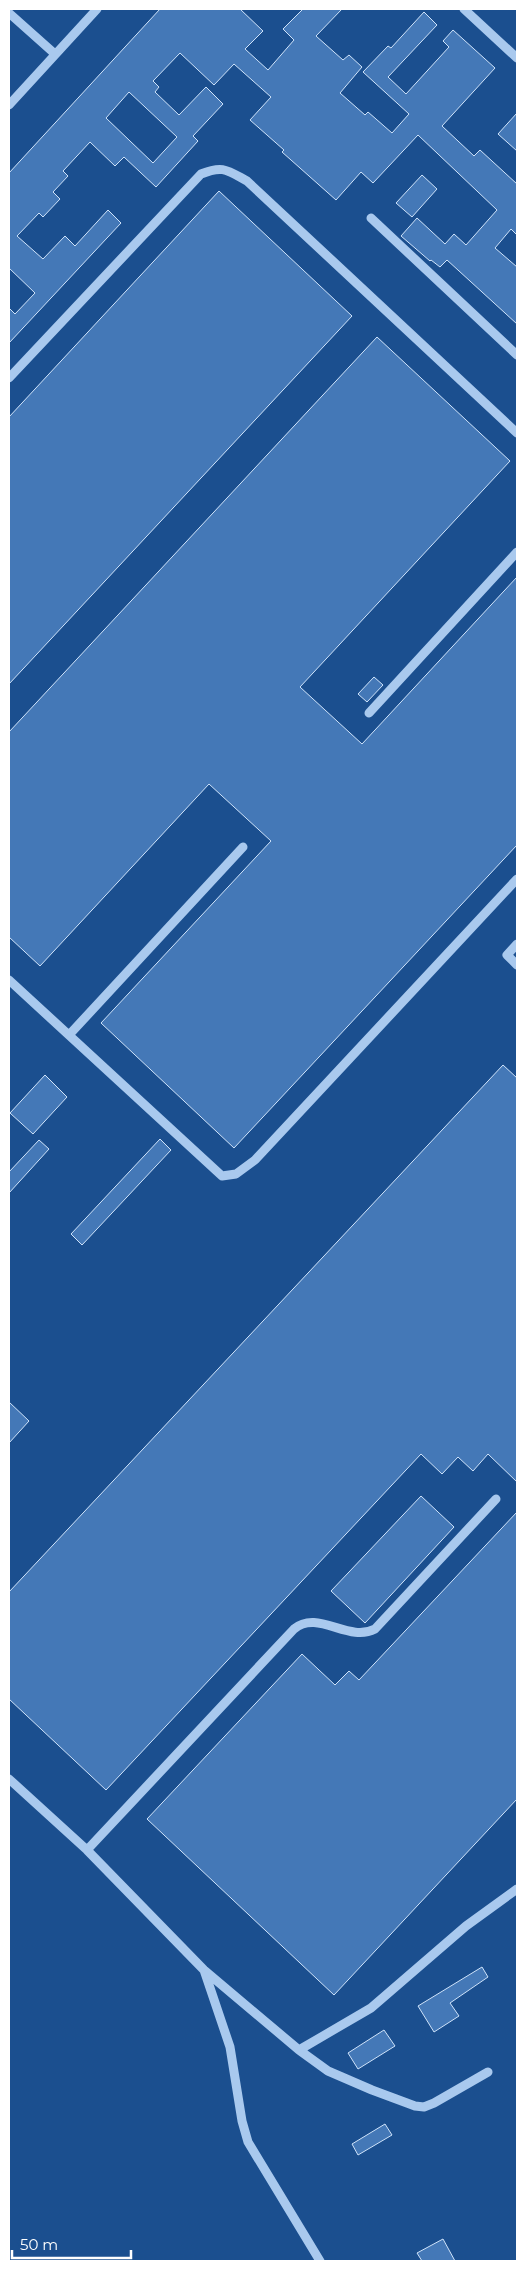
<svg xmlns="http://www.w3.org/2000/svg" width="526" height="2270" viewBox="0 0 526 2270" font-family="Montserrat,sans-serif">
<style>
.building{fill:#4478b7;stroke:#cfe3fa;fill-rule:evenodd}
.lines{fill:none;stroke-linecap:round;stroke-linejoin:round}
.minor{stroke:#a9c9ee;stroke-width:9}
</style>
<rect width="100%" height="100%" fill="#1b4f8f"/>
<path class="building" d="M160,9h80l23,22 -18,18 23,21 26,-30 -11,-11 20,-20h39l-26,27 27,24 6,-5 13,12 -22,26 25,22 3,-3 24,21 17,-19 -46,-42 25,-26 3,2 33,-36 13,13 -49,52 18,17 43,-47 -6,-6 10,-11 42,38 -53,58 32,30 6,-6 37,34v51l-6,-6 -16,19 22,19v57l-70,-64 -7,7 -9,-7 -1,1 -29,-25 16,-18 28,26 9,-10 12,11 31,-35 -79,-75 -45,48 -12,-11 -25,28 -54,-48 2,-2 -34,-30 21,-23 -37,-33 -20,21 -34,-32 -27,28 6,6 -4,5 24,23 27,-28 17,17 -30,32 5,5 -42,46 -32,-30 -9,9 -25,-24 -27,29 5,5 -15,16 7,7 -17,18 -4,-4 -22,23 26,23 22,-23 10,10 33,-36 13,13 -112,120v-35l6,6 20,-21 -26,-25v-95zM129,92l48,45 -24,26 -47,-45z
M517,113v38l-19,-17z
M422,175l15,14 -25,28 -16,-14z
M219,191l133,125 -343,368v-267z
M377,337l133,124 -210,226 62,57 155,-167v268l-283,303 -133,-125 170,-182 -62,-57 -169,182 -31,-29v-205z
M374,677l9,8 -16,17 -9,-8z
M503,1065l14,13v404l-29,-28 -15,17 -15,-14 -16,17 -21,-20 -315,336 -97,-91v-107z
M45,1075l22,22 -34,37 -23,-21z
M160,1139l11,11 -89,95 -11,-11z
M39,1140l10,9 -40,44v-21z
M9,1402l20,19 -20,22z
M421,1496l33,31 -89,96 -34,-32z
M517,1512v287l-183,196 -187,-176 155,-165 33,31 14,-14 10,9z
M482,1967l6,10 -38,26 9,13 -25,16 -16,-26z
M384,2030l11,16 -37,23 -10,-16z
M385,2124l7,11 -34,20 -6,-11z
M443,2239l12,22h-33l-5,-8z"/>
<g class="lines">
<path class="minor" d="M464,9l53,49
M9,13l46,41
M9,105l88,-96
M371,218l146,137
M9,378l192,-204c22,-9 26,-4 46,7l270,252
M369,713l148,-161
M517,944l-10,11 10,10
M9,980l213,196 14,-2 19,-14 262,-281
M69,1035l174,-188
M9,1779l78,71 117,120 95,80 29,21 44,19 43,16 9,1 10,-4 54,-31
M87,1850l207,-221c24,-20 54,14 81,0l121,-130
M204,1970l26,77 12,74 6,21 72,119
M299,2050l72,-42 95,-82 51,-37"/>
</g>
<rect width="526" height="2270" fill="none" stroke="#ffffff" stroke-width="20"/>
<path d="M12 2250v8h119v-8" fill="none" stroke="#ffffff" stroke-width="2.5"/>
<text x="20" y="2250" font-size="15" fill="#ffffff" stroke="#1b4f8f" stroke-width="4" paint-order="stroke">50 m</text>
</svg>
